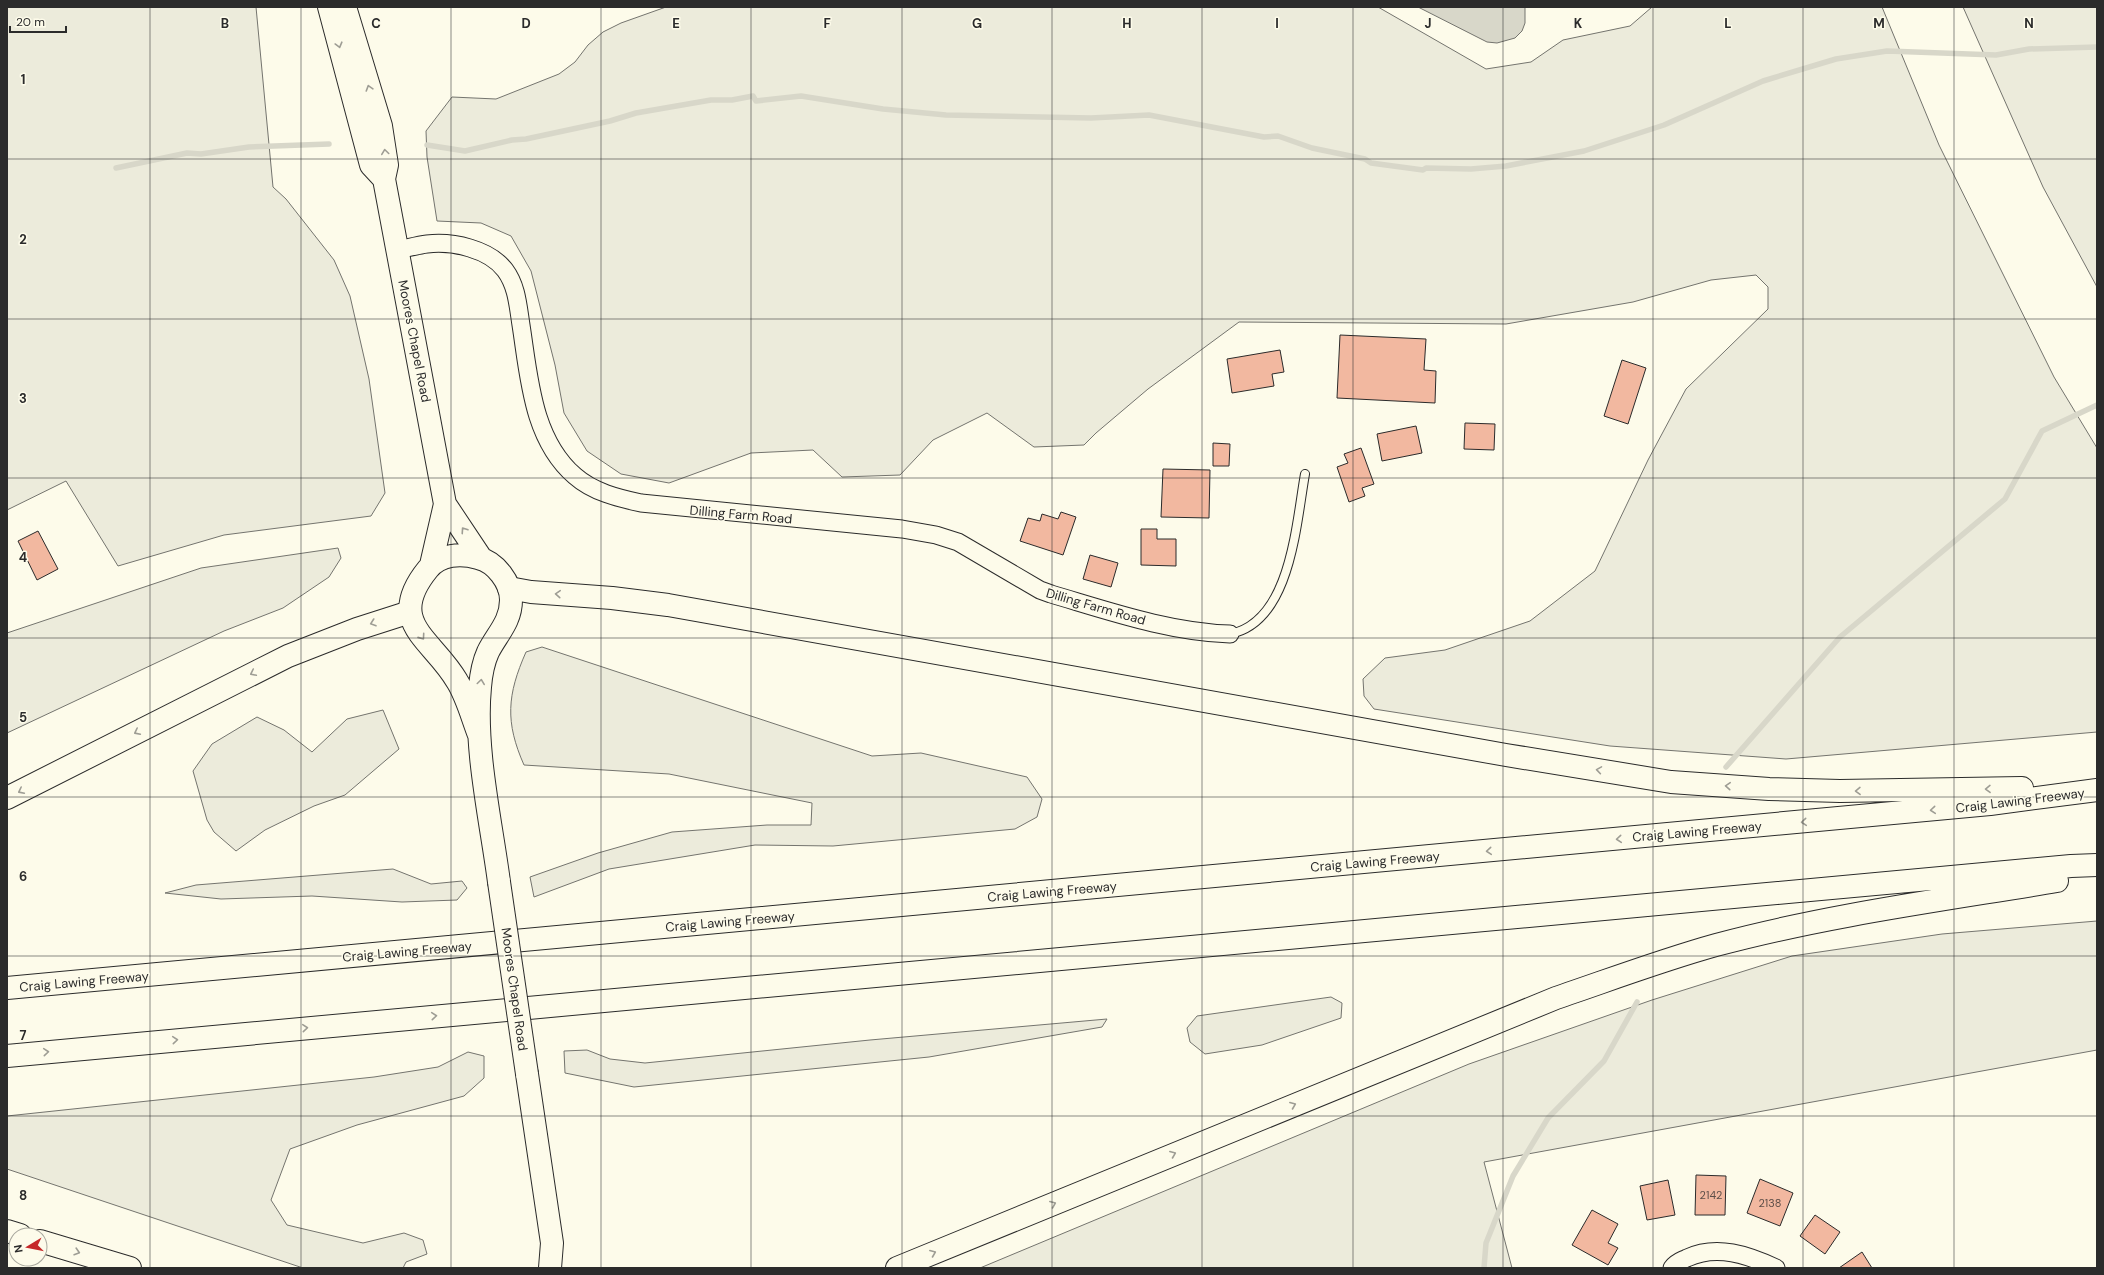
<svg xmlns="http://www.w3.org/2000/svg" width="2104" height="1275" viewBox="0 0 2104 1275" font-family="'DM Sans',sans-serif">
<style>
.green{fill:#ecebdb;stroke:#74746e}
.water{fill:#d8d7c9;stroke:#74746e}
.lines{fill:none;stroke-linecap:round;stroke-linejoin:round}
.stream{stroke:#d8d7c9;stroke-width:5.5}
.building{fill:#f2b8a0;stroke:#2b2b2b}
.service-casing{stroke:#2b2b2b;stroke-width:10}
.minor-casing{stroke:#2b2b2b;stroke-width:19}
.secondary-casing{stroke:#2b2b2b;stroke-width:24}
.motorway-casing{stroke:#2b2b2b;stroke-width:24}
.service{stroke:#fdfbea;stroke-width:8}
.minor{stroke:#fdfbea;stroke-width:17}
.secondary{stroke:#fdfbea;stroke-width:22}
.motorway{stroke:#fdfbea;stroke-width:22}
.secondary-bridge-casing{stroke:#2b2b2b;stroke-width:24;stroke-linecap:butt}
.secondary-bridge{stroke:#fdfbea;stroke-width:22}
.oneway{stroke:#9e9d94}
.grid{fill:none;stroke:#2b2b2b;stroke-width:1;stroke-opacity:0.55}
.labels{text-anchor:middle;stroke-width:3;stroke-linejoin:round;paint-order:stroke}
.number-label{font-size:11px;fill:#5d4e48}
.street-label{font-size:13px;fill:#2b2b2b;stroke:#fdfbea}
.grid-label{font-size:13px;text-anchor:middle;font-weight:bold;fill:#2b2b2b;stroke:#fdfbea;stroke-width:3;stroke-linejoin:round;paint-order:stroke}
</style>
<rect width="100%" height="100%" fill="#fdfbea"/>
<path class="green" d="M7,7h249l17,180 13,12 48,61 16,36 19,83 16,114 -14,23 -147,19 -106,31 -52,-85 -59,29z
M666,7h712l108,62 45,-7 32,-22 67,-14 22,-19h230l57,138 115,232 43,71v284l-311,27 -176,-13 -236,-37 -10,-13 -1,-17 22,-21 60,-8 85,-29 65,-50 53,-111 38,-71 82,-80v-22l-12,-12 -45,5 -78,22 -127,22 -267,-2 -91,67 -52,44 -12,12 -50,2 -47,-34 -54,27 -33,35 -58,2 -29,-27 -62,3 -82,30 -48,-9 -34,-23 -23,-38 -9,-48 -24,-94 -20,-35 -30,-13 -44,-2 -10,-64 -1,-26 26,-34 44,2 63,-25 16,-12 13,-17 15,-13 18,-9z
M1963,7h134v280l-54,-100z
M338,548l3,10 -12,19 -46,31 -59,23 -217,102v-100l194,-65z
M542,647l330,109 49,-3 106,24 15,22 -5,18 -22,12 -182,17 -78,-1 -146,24 -75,28 -4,-20 68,-24 74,-21 95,-7h44l1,-22 -143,-29 -145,-9c-19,-43 -17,-70 2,-113z
M383,710l16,39 -54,46 -31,11 -49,24 -29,21 -22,-19 -7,-12 -14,-49 19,-27 45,-27 27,13 28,22 35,-33z
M393,869l38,15 31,-3 5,7 -10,12 -55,2 -90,-6 -91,3 -56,-6 31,-8z
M2097,921v129l-613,112 28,106h-532l489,-204 183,-64 140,-44 150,-22z
M1331,997l11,6 -1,15 -79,27 -57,9 -15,-12 -3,-14 10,-12z
M1107,1019l-5,8 -173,30 -295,30 -69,-14 -1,-22 23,-1 23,9 35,4 225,-23z
M468,1052l16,4v22l-20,18 -107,29 -67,24 -19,51 16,25 76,18 41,-10 19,7 4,14 -21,8 -3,6h-100l-296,-99v-53l367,-39 64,-10z"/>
<path class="water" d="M1418,7h107v16l-3,8 -7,7 -18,5 -10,-1z"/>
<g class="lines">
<path class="stream" d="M427,145l38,6 47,-11 14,-1 84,-18 26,-8 75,-13h21l21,-4 3,5 45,-5 82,13 63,6 145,3 58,-3 115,22 14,-1 34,12 53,11 6,4 52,7 3,-2 45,1 35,-3 78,-15 80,-26 99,-44 73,-22 51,-8 109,4 33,-6 68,-2
M116,168l71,-15 14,1 48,-7 80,-3
M1726,767l114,-130 165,-138 37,-68 55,-26
M1484,1268l2,-25 27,-67 35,-58 56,-57 33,-59"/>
</g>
<path class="building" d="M1340,335l86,4 -2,31 12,1 -1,32 -98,-5z
M1280,350l4,22 -12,2 2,12 -42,7 -5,-34z
M1622,360l24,8 -18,56 -24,-8z
M1465,423l30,1 -1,26 -30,-1z
M1416,426l6,27 -40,8 -5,-27z
M1213,443l17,1 -1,22h-16z
M1361,448l13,36 -12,4 3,8 -16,6 -12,-35 11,-4 -4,-9z
M1163,469l47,1 -1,48 -48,-1z
M1061,512l15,5 -13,38 -43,-14 8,-23 12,3 2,-7 16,5z
M1141,529h16v10h19v27l-35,-1z
M38,531l20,38 -21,11 -19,-39z
M1090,555l28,8 -7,24 -28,-8z
M1696,1175l30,1 -1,39h-30z
M1760,1179l33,14 -13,33 -33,-13z
M1668,1180l7,35 -28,5 -7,-34z
M1592,1210l26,14 -10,19 10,5 -10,17 -36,-20z
M1815,1215l25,17 -15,22 -25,-18z
M1862,1252l10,16h-33z"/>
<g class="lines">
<g class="service-casing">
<path id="service" d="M1230,634c61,-12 66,-110 75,-160"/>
</g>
<g class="minor-casing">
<path id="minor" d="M398,250c10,-2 20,-5 29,-6 26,-3 62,5 78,26 12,16 13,36 16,55 8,51 11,114 54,151 18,16 43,22 66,27l261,26 34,6 22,7 82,48 11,4c58,17 118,38 179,40
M1672,1268c4,-6 9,-7 15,-10 30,-14 61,-3 89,10"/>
</g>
<g class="secondary-casing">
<path id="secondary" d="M329,7l42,158 13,14
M345,7l36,119 6,39 -3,14 61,325 -14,61
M445,504l36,54
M479,735c-7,-18 -12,-38 -22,-54 -24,-42 -73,-58 -29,-112 12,-15 33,-16 50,-11 18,4 33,25 33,42 0,22 -14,34 -23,52 -5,11 -7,23 -8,35 -6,61 11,134 19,195
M527,1074l25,169 -2,25"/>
</g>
<g class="motorway-casing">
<path id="motorway" d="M509,588l22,4 81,6 56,7 838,150 165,27 98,7 71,2 182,-3
M7,798l281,-142 69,-27 53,-17
M7,988l1983,-184 107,-14
M7,1056l2064,-190 26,-1
M7,1231l13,4
M40,1241l90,27
M897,1268l659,-270c53,-18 106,-38 160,-53 112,-30 227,-45 341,-64"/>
</g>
<use href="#service" class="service"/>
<use href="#minor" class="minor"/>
<use href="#secondary" class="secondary"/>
<use href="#motorway" class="motorway"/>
<g class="secondary-bridge-casing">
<path id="secondary-bridge" d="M499,882l28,192"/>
</g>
<use href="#secondary-bridge" class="secondary-bridge"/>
</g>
<defs><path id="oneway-chevron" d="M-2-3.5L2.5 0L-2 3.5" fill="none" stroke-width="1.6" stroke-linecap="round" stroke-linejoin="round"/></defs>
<g class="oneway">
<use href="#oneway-chevron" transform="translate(339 45) rotate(75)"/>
<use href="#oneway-chevron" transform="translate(369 88) rotate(-107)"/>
<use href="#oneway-chevron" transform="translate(385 152) rotate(-98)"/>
<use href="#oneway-chevron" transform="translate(464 530) rotate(-124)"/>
<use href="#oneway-chevron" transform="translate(558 594) rotate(-176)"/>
<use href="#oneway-chevron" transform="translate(373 623) rotate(161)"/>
<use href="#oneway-chevron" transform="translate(422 637) rotate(55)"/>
<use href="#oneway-chevron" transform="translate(253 673) rotate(154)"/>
<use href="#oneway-chevron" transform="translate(481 682) rotate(-82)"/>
<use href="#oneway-chevron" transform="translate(137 732) rotate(153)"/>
<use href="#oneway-chevron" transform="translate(1599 770) rotate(-171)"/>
<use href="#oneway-chevron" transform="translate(1728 786) rotate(-176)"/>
<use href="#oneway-chevron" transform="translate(1988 789) rotate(179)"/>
<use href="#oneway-chevron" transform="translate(21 791) rotate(153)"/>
<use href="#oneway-chevron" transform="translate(1858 791) rotate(179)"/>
<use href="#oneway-chevron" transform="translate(1933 810) rotate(175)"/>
<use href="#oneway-chevron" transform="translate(1804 822) rotate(175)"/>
<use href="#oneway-chevron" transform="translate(1619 839) rotate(175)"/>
<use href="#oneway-chevron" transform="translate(1489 851) rotate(175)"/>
<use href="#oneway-chevron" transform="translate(434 1016) rotate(-5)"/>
<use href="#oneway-chevron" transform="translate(305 1028) rotate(-5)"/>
<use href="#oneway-chevron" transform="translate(175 1040) rotate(-5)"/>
<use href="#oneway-chevron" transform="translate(46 1052) rotate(-5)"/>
<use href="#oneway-chevron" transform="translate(1293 1105) rotate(-22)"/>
<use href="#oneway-chevron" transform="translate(1173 1154) rotate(-22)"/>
<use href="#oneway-chevron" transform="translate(1053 1204) rotate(-22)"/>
<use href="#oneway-chevron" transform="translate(77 1252) rotate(17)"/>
<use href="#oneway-chevron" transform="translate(933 1253) rotate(-22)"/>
</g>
<path class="grid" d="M150,7v1261M301,7v1261M451,7v1261M601,7v1261M751,7v1261M902,7v1261M1052,7v1261M1202,7v1261M1353,7v1261M1503,7v1261M1653,7v1261M1803,7v1261M1954,7v1261M7,159h2090M7,319h2090M7,478h2090M7,638h2090M7,797h2090M7,956h2090M7,1116h2090"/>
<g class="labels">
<g class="number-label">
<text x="1711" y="1199">2142</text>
<text x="1770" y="1207">2138</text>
</g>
<g class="street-label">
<text transform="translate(415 341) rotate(79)" y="5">Moores Chapel Road</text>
<text transform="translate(741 514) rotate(5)" y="5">Dilling Farm Road</text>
<text transform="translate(1096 606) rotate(16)" y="5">Dilling Farm Road</text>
<text transform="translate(2020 800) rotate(-7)" y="5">Craig Lawing Freeway</text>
<text transform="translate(1697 831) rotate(-5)" y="5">Craig Lawing Freeway</text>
<text transform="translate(1375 861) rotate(-5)" y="5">Craig Lawing Freeway</text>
<text transform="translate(1052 891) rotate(-5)" y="5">Craig Lawing Freeway</text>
<text transform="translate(730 921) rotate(-5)" y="5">Craig Lawing Freeway</text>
<text transform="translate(407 951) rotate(-5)" y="5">Craig Lawing Freeway</text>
<text transform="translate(84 981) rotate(-5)" y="5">Craig Lawing Freeway</text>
<text transform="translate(515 989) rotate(82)" y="5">Moores Chapel Road</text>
</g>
</g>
<g class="grid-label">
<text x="225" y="28">B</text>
<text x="376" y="28">C</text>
<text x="526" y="28">D</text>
<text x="676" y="28">E</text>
<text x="827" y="28">F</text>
<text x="977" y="28">G</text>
<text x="1127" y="28">H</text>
<text x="1277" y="28">I</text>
<text x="1428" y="28">J</text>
<text x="1578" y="28">K</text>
<text x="1728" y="28">L</text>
<text x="1879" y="28">M</text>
<text x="2029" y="28">N</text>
<text x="23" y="84">1</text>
<text x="23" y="244">2</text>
<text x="23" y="403">3</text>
<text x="23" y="562">4</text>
<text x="23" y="722">5</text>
<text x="23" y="881">6</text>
<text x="23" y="1040">7</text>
<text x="23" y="1200">8</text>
</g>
<rect width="2104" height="1275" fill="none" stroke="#2b2b2b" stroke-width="16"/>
<g transform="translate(28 1247) rotate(260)"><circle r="19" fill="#fdfbea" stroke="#a9a89e"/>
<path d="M0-3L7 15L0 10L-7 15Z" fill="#c62828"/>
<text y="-6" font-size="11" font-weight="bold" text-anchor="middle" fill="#2b2b2b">N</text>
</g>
<path d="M10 26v6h56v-6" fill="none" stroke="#2b2b2b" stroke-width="2"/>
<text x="16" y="26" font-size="12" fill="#2b2b2b" stroke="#fdfbea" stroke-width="3" paint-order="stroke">20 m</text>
</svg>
